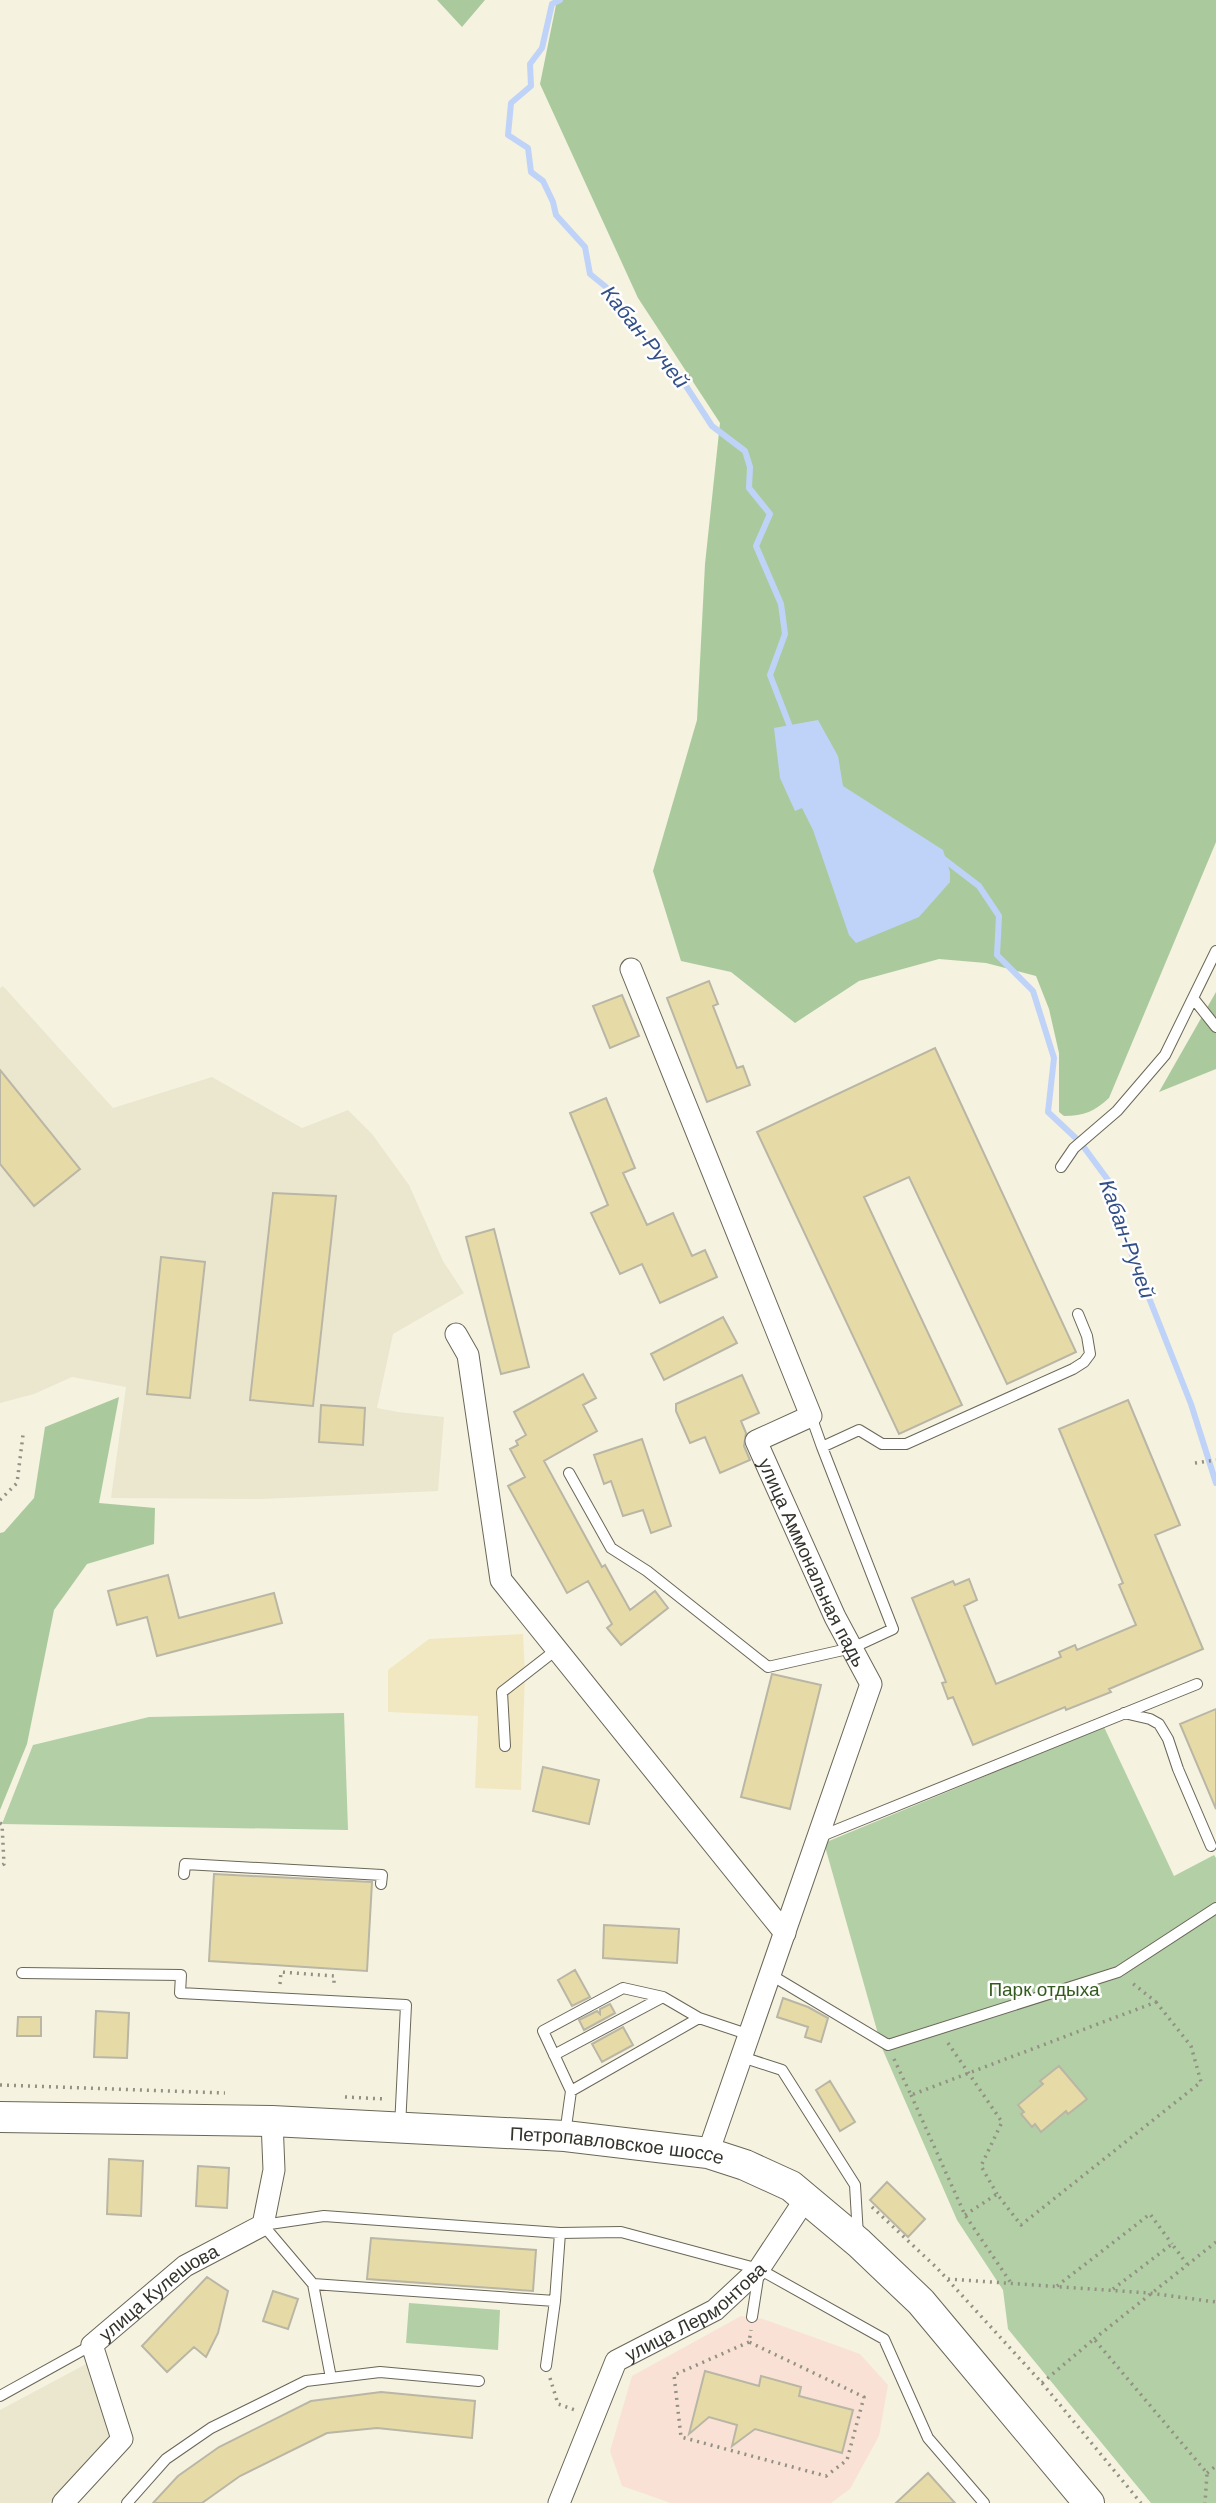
<svg xmlns="http://www.w3.org/2000/svg" width="1216" height="2503" viewBox="0 0 1216 2503" font-family="Arial,sans-serif">
<style>
.built{fill:#ebe6ce}
.education{fill:#f9e2d5}
.green{fill:#b2cfa6}
.forest{fill:#aaca9d}
.sand{fill:#f1e8c2}
.water{fill:#bfd3f8}
.lines{fill:none;stroke-linecap:round;stroke-linejoin:round}
.stream{stroke:#bfd3f8;stroke-width:6}
.building{fill:#e6dba6;stroke:#b9b6a5;stroke-width:2}
.lane-casing{stroke:#6a6758;stroke-width:12}
.street-casing{stroke:#6a6758;stroke-width:23}
.secondary-casing{stroke:#6a6758;stroke-width:32}
.path{stroke:#939184;stroke-width:3.5;stroke-dasharray:2 5;stroke-linecap:butt}
.lane{stroke:#fff;stroke-width:10}
.street{stroke:#fff;stroke-width:21}
.secondary{stroke:#fff;stroke-width:30}
.labels{text-anchor:middle;stroke-width:5;stroke-linejoin:round;paint-order:stroke}
.street-label{font-size:19px;fill:#33322b;stroke:#fefefe}
.park-label{font-size:19px;fill:#335a1e;stroke:#fefefe}
.water-label{font-size:21px;font-style:italic;fill:#334f88;stroke:#fefefe}
</style>
<rect width="100%" height="100%" fill="#f5f2e0"/>
<path class="built" d="M3,986l110,122 99,-31 90,51 46,-18 24,24 37,51 34,76 21,32 -71,41 -16,74 21,4 46,5 -6,74 -176,8 -151,-1 15,-111 -54,-10 -38,17 -34,9v-415z
M88,2363l24,73 -63,67h-49v-93z"/>
<path class="education" d="M741,2316l22,3 97,35 28,31 -9,51 -29,53 -19,14h-160l-49,-17 -12,-35 22,-75z"/>
<path class="green" d="M344,1713l4,117 -346,-6 31,-79 116,-28z
M1104,1727l70,149 40,-21 2,3v645h-65l-143,-174 -5,-39 -46,-70 -75,-172 -58,-205z
M409,2303l91,7 -2,40 -92,-7z"/>
<path class="forest" d="M437,0h48l-23,27z
M557,0h659v842l-107,256c-14,13 -25,18 -45,18l-5,-4v-59l-10,-44 -13,-33 -50,-13 -47,-4 -80,22 -64,42 -64,-51 -50,-11 -28,-90 44,-151 8,-156 15,-141 -82,-125 -98,-214z
M1216,992v77l-57,23z
M119,1397l-20,106 56,5 -1,36 -67,20 -33,46 -27,134 -27,66v-277l4,-1 30,-34 11,-71z"/>
<path class="sand" d="M523,1634l2,40 -4,116 -46,-2 3,-72 -90,-4v-42l41,-31z"/>
<path class="water" d="M818,720l20,36 5,30 100,64 7,22v10l-31,35 -63,26 -7,-8 -36,-105 -11,-22 -7,3 -15,-33 -6,-50z"/>
<g class="lines">
<path class="stream" d="M560,0l-8,4 -10,44 -12,16 1,22 -20,17 -3,32 20,13 3,24 12,9 10,21 3,13 29,32 5,27 16,13 10,22 59,60 37,57 33,25 5,16 -1,21 21,26 -14,32 25,58 4,30 -15,41 22,57
M941,857l38,29 20,30 -2,39 36,36 21,67 -6,54 32,30 28,38 11,42 72,182 25,79"/>
</g>
<path class="building" d="M709,981l9,23 -5,2 24,62 6,-2 7,19 -43,17 -40,-104z
M622,995l17,41 -29,12 -17,-42z
M935,1048l141,304 -69,32 -98,-207 -45,20 98,208 -63,29 -142,-302z
M0,1070l80,99 -46,37 -34,-42z
M606,1098l29,70 -12,5 24,52 26,-12 19,43 13,-6 12,27 -57,26 -18,-39 -22,10 -29,-61 17,-8 -38,-92z
M273,1193l63,3 -23,210 -63,-6z
M494,1229l35,138 -28,7 -35,-137z
M161,1257l44,5 -15,136 -43,-4z
M723,1317l14,26 -73,37 -13,-26z
M583,1374l13,24 -13,7 14,26 -53,30 58,106 3,-2 25,45 25,-19 13,17 -47,37 -14,-17 5,-4 -24,-43 -21,12 -59,-107 17,-9 -15,-28 8,-4 -2,-4 10,-6 -12,-23z
M742,1375l17,38 -18,8 5,12 -2,13 6,14 -30,13 -15,-36 -15,6 -14,-32v-7z
M1128,1400l52,125 -25,10 48,114 -94,40 2,3 -45,18 -1,-3 -92,38 -20,-48 -5,2 -6,-16 4,-1 -34,-84 41,-17 2,4 14,-6 8,21 -13,6 32,78 65,-27 -2,-5 16,-7 2,5 59,-25 -17,-40 4,-2 -64,-154z
M321,1405l44,3 -2,37 -44,-3z
M642,1439l29,87 -20,7 -8,-23 -20,6 -12,-35 -7,3 -10,-29z
M168,1575l11,43 95,-25 8,30 -125,33 -10,-39 -30,8 -9,-34z
M772,1674l49,11 -31,124 -49,-12z
M1216,1709v100l-36,-85z
M543,1767l56,13 -10,44 -56,-13z
M214,1874l158,8 -5,89 -158,-10z
M604,1925l75,4 -2,34 -74,-5z
M575,1970l15,27 -18,9 -14,-26z
M783,1998l25,9 20,11 -7,24 -16,-5 3,-10 -31,-10z
M610,2004l5,9 -31,17 -5,-10 18,-9 3,3v-5z
M96,2011l33,2 -2,45 -33,-1z
M18,2017h23v19h-24z
M623,2027l10,18 -31,17 -10,-18z
M1059,2066l28,33 -19,15 -2,-3 -25,21 -6,-8 -3,3 -11,-13 3,-2 -6,-7 25,-21 -3,-3z
M830,2081l25,41 -15,9 -24,-41z
M109,2159l34,2 -2,55 -34,-2z
M198,2166l31,2 -2,40 -31,-2z
M887,2182l38,37 -17,18 -38,-37z
M371,2238l165,12 -3,41 -166,-12z
M207,2277l21,14 -10,42 -12,24 -12,-10 -27,25 -25,-26z
M273,2291l25,8 -10,30 -25,-8z
M705,2371l54,15 2,-10 40,11 -2,9 54,14 -11,43 -87,-24 -23,17 5,-21 -28,-8 -20,17z
M381,2392l94,9 -3,37 -95,-10 -50,5 -87,43 -38,27h-49l25,-27 41,-29 92,-46z
M928,2473l27,30h-59z"/>
<g class="lines">
<g class="lane-casing">
<path id="lane" d="M1193,998l23,29
M1061,1167l13,-19 43,-37 48,-56 51,-104
M811,1416l11,31
M569,1473l42,75 36,23 121,96 84,-19 41,-19 -71,-182 37,-17 23,14h24l167,-75 11,-7 6,-8 -3,-18 -9,-22
M1124,1713l26,6 9,5 9,15 10,30 33,77
M505,1746l-3,-54 54,-42
M819,1837l378,-153
M184,1874l1,-10 197,11 -1,9
M22,1973l159,2 -1,18 226,12 -6,122
M771,1975l117,70 230,-73 98,-64
M554,2055l109,-58
M742,2057l40,13 73,115 3,51
M571,2091l128,-73
M565,2134l6,-43 -28,-60 80,-43 40,9 36,21 51,17
M263,2225l61,-9 236,17 -5,68 -9,65
M263,2225l50,59 242,17
M560,2233l61,-1 138,37 125,70 44,99 56,65
M313,2284l18,94
M752,2317l7,-45
M0,2396l92,-51
M127,2503l39,-44 45,-31 95,-47 74,-9 99,9"/>
</g>
<g class="street-casing">
<g id="street">
<path id="s1" d="M631,969l180,447 -55,25 79,176 36,67 -163,469"/>
<path d="M456,1334l12,21 33,225 284,353"/>
<path id="s2" d="M63,2503l59,-64 -30,-94 93,-79 78,-41 11,-55 -2,-49"/>
<path id="s3" d="M559,2503l57,-142 99,-51 44,-41 47,-71"/>
</g>
</g>
<g class="secondary-casing">
<g id="secondary">
<path id="s4" d="M0,2117l272,4 293,15 143,17 37,12 46,21 68,57 62,59 168,201"/>
</g>
</g>
<path class="path" d="M1195,1463l21,-3
M0,1500l17,-17 6,-48
M0,1823l2,1 2,40 -4,2
M280,1984l1,-12 53,4v10
M948,2043l54,79 -21,44 16,28
M894,2059l17,36 245,-93 -25,-20
M0,2085l225,8
M911,2095l54,120 46,68
M345,2097l40,2
M872,2207l65,61 105,115 99,120
M965,2215l32,-21 24,31 180,-143 -10,-36 -35,-44
M948,2279l201,14 67,9
M1057,2286l93,-72 22,30
M1113,2289l59,-45 15,20
M1094,2339l122,-97
M749,2342l-75,33 7,62 145,39 21,-16 17,-63 -115,-55 2,-12
M550,2378l8,26 17,6
M1042,2383l52,-44 113,134 -2,30
M1207,2473l9,-7"/>
<use href="#lane" class="lane"/>
<use href="#street" class="street"/>
<use href="#secondary" class="secondary"/>
</g>
<g class="labels">
<g class="street-label">
<text dy="7" stroke="none"><textPath href="#s1" startOffset="676">улица Аммональная падь</textPath></text>
<text dy="7" stroke="none"><textPath href="#s4" startOffset="618">Петропавловское шоссе</textPath></text>
<text dy="7" stroke="none"><textPath href="#s2" startOffset="271">улица Кулешова</textPath></text>
<text dy="7" stroke="none"><textPath href="#s3" startOffset="247">улица Лермонтова</textPath></text>
</g>
<g class="park-label">
<text x="1044" y="1996">Парк отдыха</text>
</g>
<g class="water-label">
<text transform="translate(645 337) rotate(51)" y="7">Кабан-Ручей</text>
<text transform="translate(1127 1239) rotate(70)" y="7">Кабан-Ручей</text>
</g>
</g>
</svg>
